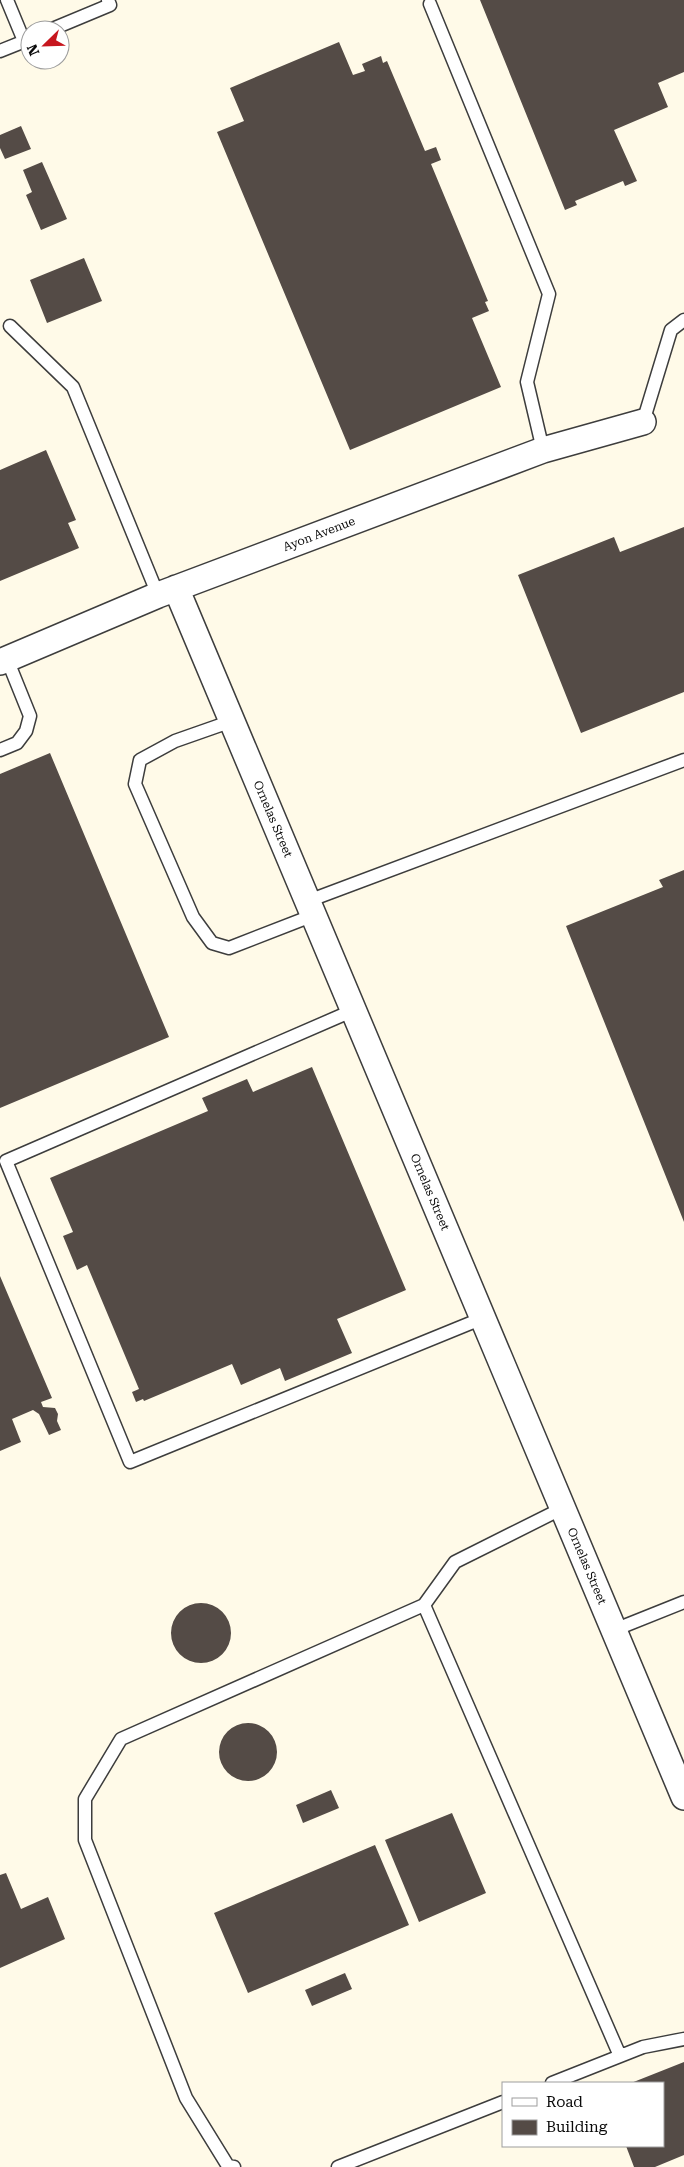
<svg xmlns="http://www.w3.org/2000/svg" width="684" height="2167" viewBox="0 0 684 2167" font-family="'Roboto Serif',serif">
<style>
.building{fill:#544b46}
.lines{fill:none;stroke-linecap:round;stroke-linejoin:round}
.lane-casing{stroke:#3d3d3d;stroke-width:15}
.street-casing{stroke:#3d3d3d;stroke-width:28}
.lane{stroke:#fff;stroke-width:12}
.street{stroke:#fff;stroke-width:25}
.labels{text-anchor:middle;stroke-width:5;stroke-linejoin:round;paint-order:stroke}
.street-label{font-size:12px;fill:#0a0a0a;stroke:#fff}
</style>
<rect width="100%" height="100%" fill="#fffae8"/>
<path class="building" d="M480,0h204v72l-26,11 10,24 -54,23 23,51 -12,5 -2,-5 -48,20 2,4 -12,5z
M339,42l14,33 12,-4 -3,-7 19,-8 2,7 4,-2 38,90 11,-4 5,13 -10,4 57,137 -3,1 4,9 -17,7 29,69 -151,63 -133,-318 27,-11 -14,-33z
M21,126l10,23 -26,10 -5,-11v-13z
M42,162l25,57 -26,11 -15,-35 6,-3 -9,-22z
M84,258l18,43 -55,22 -17,-43z
M46,450l30,70 -8,3 11,25 -79,33v-111z
M684,527v165l-103,41 -63,-158 96,-38 6,15z
M50,753l119,284 -169,71v-334z
M684,870v352l-118,-296 97,-39 -4,-7z
M312,1067l94,223 -69,29 15,34 -67,28 -5,-13 -39,17 -9,-21 -88,37 -1,-2 -7,3 -4,-10 7,-3 -52,-124 -10,5 -14,-34 10,-4 -23,-54 158,-67 -6,-13 45,-19 6,13z
M0,1276l52,122 -11,4 2,5 12,1 3,6 -1,7 4,9 -12,5 -10,-21 -6,-4 -21,9 9,23 -21,9z
M171 1633a30 30 0 1 1 60 0a30 30 0 1 1-60 0Z
M219 1752a29 29 0 1 1 58 0a29 29 0 1 1-58 0Z
M331,1790l8,18 -36,15 -7,-18z
M452,1813l34,80 -67,29 -34,-82z
M375,1845l34,80 -161,68 -34,-80z
M6,1873l15,36 27,-12 17,42 -65,29v-93z
M345,1973l7,16 -40,17 -7,-16z
M684,2062v93l-29,12h-21l-8,-21h37v-63h-32z"/>
<g class="lines">
<g class="lane-casing">
<path id="lane" d="M7,0l17,41
M430,4l119,290 -22,88 16,68
M50,30l60,-25 -2,-5
M0,51l30,-12
M10,326l63,61 85,208
M643,422l28,-92 13,-10
M232,721l-57,20 -35,19 -5,24 58,133 19,26 17,5 85,-33
M0,750l17,-7 9,-12 4,-15 -23,-57
M308,901l376,-141
M354,1010l-348,151 124,301 353,-144
M424,1605l196,451
M614,1630l70,-28
M552,2083l91,-36 41,-8
M234,2167l-6,-1 -42,-68 -101,-258v-41l36,-60 303,-134 31,-43 108,-54
M338,2167l165,-65"/>
</g>
<g class="street-casing">
<path id="street" d="M176,588l508,1209
M0,662l158,-67 385,-145 100,-28"/>
</g>
<use href="#lane" class="lane"/>
<use href="#street" class="street"/>
</g>
<g class="labels">
<g class="street-label">
<text transform="translate(319 534) rotate(-21)" y="4">Ayon Avenue</text>
<text transform="translate(273 819) rotate(67)" y="4">Ornelas Street</text>
<text transform="translate(430 1192) rotate(67)" y="4">Ornelas Street</text>
<text transform="translate(587 1566) rotate(67)" y="4">Ornelas Street</text>
</g>
</g>
<rect x="502" y="2082" width="162" height="65" fill="#ffffff" stroke="#9d9d9d"/>
<rect x="512" y="2098" width="25" height="8" fill="#ffffff" stroke="#9d9d9d"/>
<text x="546" y="2107" font-size="15" fill="#0a0a0a">Road</text>
<rect x="512" y="2120" width="25" height="15" fill="#544b46" stroke="#9d9d9d"/>
<text x="546" y="2132" font-size="15" fill="#0a0a0a">Building</text>
<g transform="translate(45 45) rotate(247)"><circle r="24" fill="#ffffff" stroke="#9d9d9d"/>
<path d="M0-4L9 19L0 12L-9 19Z" fill="#c7161e"/>
<text y="-8" font-size="14" font-weight="bold" text-anchor="middle" fill="#0a0a0a">N</text>
</g>
</svg>
